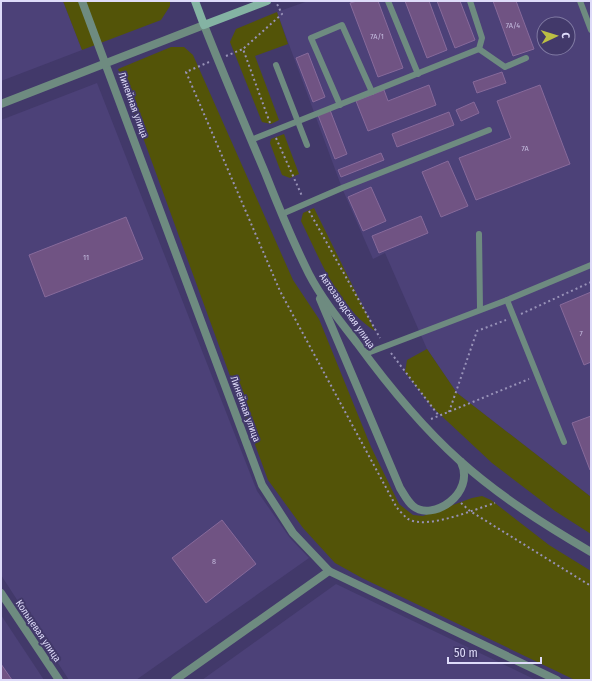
<svg xmlns="http://www.w3.org/2000/svg" width="592" height="681" font-family="'Fira Sans Condensed',sans-serif">
	<style>
		.built { fill: #4c4178; fill-rule: evenodd }
		.grass { fill: #535408 }
		.building { fill: #705383; stroke: #876a9b }
		.lines { fill: none; stroke-linecap: round; stroke-linejoin: round }
		.path { stroke: #9892b8; stroke-width: 2; stroke-dasharray: 2 3; stroke-linecap: butt }
		.service { stroke: #6e8b80; stroke-width: 6 }
		.minor { stroke: #6e8b80; stroke-width: 8 }
		.secondary { stroke: #84b3a3; stroke-width: 8 }
		.labels { text-anchor: middle; dominant-baseline: central; stroke-width: 4; stroke-linejoin: round; paint-order: stroke }
		.number-label { font-size: 8px; fill: #c2b9dc }
		.street-label { font-size: 10px; fill: #dedbf9; stroke: #42396a }
	</style>
	<rect width="100%" height="100%" fill="#42396a"/>
	<g class="built">
		<path d="M1 1H63L82 50 1 81Z"/>
		<path d="M308 1H591V497L457 393 427 349 385 253 373 259 342 188 277 12ZM544 24H568V48H544Z"/>
		<path d="M97 83 257 491 290 538 309 558 136 680H69L1 575V120Z"/>
		<path d="M336 584 536 680H202Z"/>
		<path d="M1 615 44 680H1Z"/>
	</g>
	<g class="grass">
		<path d="M63 1H170V6L161 20 82 50Z"/>
		<path d="M277 12 288 44 255 56 279 120 271 124 262 122 230 42 236 29Z"/>
		<path d="M171 47H184L193 55 293 280 319 319 371 447 399 504 413 515 423 516 472 498 482 496 491 500 549 545 591 571V680H575L362 578 335 563 303 528 268 480 118 69Z"/>
		<path d="M284 134 299 174 290 178 282 175 270 143 271 139Z"/>
		<path d="M314 208 375 331C337 306 320 259 301 221L303 213Z"/>
		<path d="M427 349 457 393 591 497V534L555 511 492 463 432 407 405 372 407 360Z"/>
	</g>
	<g class="building">
		<path d="M357 1H378L403 68 378 77 350 3Z"/>
		<path d="M405 1H429L447 50 427 58Z"/>
		<path d="M437 1H460L475 40 455 48Z"/>
		<path d="M493 1H516L534 49 513 56Z"/>
		<path d="M308 53 325 97 313 102 296 58Z"/>
		<path d="M502 72 506 83 477 93 473 82Z"/>
		<path d="M429 85 436 105 368 131 356 101 384 90 388 101Z"/>
		<path d="M540 85 570 164 476 200 459 158 511 138 497 101Z"/>
		<path d="M474 102 479 113 461 121 456 110Z"/>
		<path d="M330 110 347 154 335 159 318 115Z"/>
		<path d="M449 112 454 125 397 147 392 134Z"/>
		<path d="M381 153 384 160 341 177 338 170Z"/>
		<path d="M448 161 468 206 441 217 422 172Z"/>
		<path d="M371 187 386 221 363 231 348 197Z"/>
		<path d="M421 216 428 233 379 253 372 236Z"/>
		<path d="M126 217 143 259 45 297 29 255Z"/>
		<path d="M591 292V362L584 365 560 305Z"/>
		<path d="M591 416V469L590 470 572 423Z"/>
		<path d="M222 520 256 564 206 603 172 558Z"/>
		<path d="M1 664 12 680H1Z"/>
	</g>
	<g class="lines">
		<g class="path">
			<path d="M226 56 243 49"/>
			<path d="M209 62 186 72 280 291 397 508C400 511 404 516 408 519 428 530 475 509 495 503"/>
			<path d="M270 123 243 49 282 14 276 2"/>
			<path d="M276 138 302 196"/>
			<path d="M309 211 380 338"/>
			<path d="M521 314 591 282"/>
			<path d="M391 353 439 416"/>
			<path d="M449 412 477 331 506 320"/>
			<path d="M431 419 529 379"/>
			<path d="M461 503 470 511 591 586"/>
		</g>
		<g class="service">
			<path d="M388 1 418 74"/>
			<path d="M470 1 482 38 479 49"/>
			<path d="M580 1 591 30"/>
			<path d="M479 49 505 67 526 58"/>
			<path d="M276 65 307 145"/>
			<path d="M340 105 311 38 342 25 372 92"/>
			<path d="M251 140 479 49"/>
			<path d="M282 214 342 188 489 130"/>
			<path d="M479 234 480 309"/>
			<path d="M507 300 564 442"/>
			<path d="M365 354 507 300 591 265"/>
		</g>
		<g class="minor">
			<path d="M82 1 262 485 293 533 329 571 557 680"/>
			<path d="M1 104 204 25C224 76 245 125 266 175 279 208 293 242 309 274 322 299 340 321 357 343 387 384 420 425 459 460 499 496 545 525 591 552"/>
			<path d="M320 299 400 488C404 494 407 501 413 506 432 522 476 494 461 462"/>
			<path d="M1 593 59 680"/>
			<path d="M175 680 329 571"/>
		</g>
		<path class="secondary" d="M195 1 204 25 267 1"/>
	</g>
	<g class="labels">
		<g class="number-label">
			<text x="513" y="25">7А/4</text>
			<text x="377" y="36">7А/1</text>
			<text x="525" y="148">7А</text>
			<text x="86" y="257">11</text>
			<text x="581" y="333">7</text>
			<text x="214" y="561">8</text>
		</g>
		<g class="street-label">
			<text transform="translate(133 105) rotate(70)">Линейная улица</text>
			<text transform="translate(347 311) rotate(55)">Автозаводская улица</text>
			<text transform="translate(245 409) rotate(70)">Линейная улица</text>
			<text transform="translate(38 631) rotate(56)">Кольцевая улица</text>
		</g>
	</g>
	<rect width="592" height="681" fill="none" stroke="#dedbf9" stroke-width="4"/>
	<g transform="translate(556 36) rotate(86)"><circle r="19" fill="#42396a" stroke="#807aa3"/>
	<path d="M0-3L7 15L0 10L-7 15Z" fill="#bcbf44"/>
	<text y="-6" font-size="11" font-weight="bold" text-anchor="middle" fill="#dedbf9">С</text>
	</g>
	<path d="M448 657v6h93v-6" fill="none" stroke="#dedbf9" stroke-width="2"/>
	<text x="454" y="657" font-size="12" fill="#dedbf9" stroke="#42396a" stroke-width="3" paint-order="stroke">50 m</text>
</svg>
